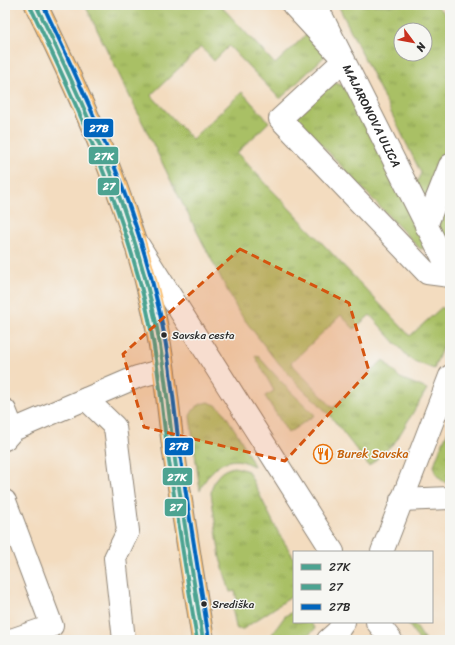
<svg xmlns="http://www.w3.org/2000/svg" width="455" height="645" font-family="Sriracha,sans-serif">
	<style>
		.grass { fill: url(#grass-tufts); stroke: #6a7648; fill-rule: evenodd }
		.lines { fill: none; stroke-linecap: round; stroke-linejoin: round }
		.minor-casing { stroke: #8f8475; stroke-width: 24 }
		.major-casing { stroke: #8f8475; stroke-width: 24 }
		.minor { stroke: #fff; stroke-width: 22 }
		.major { stroke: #fabe6e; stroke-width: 22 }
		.bus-1-casing { stroke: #f6f6f2; stroke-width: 7 }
		.bus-2-casing { stroke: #f6f6f2; stroke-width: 7 }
		.bus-3-casing { stroke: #f6f6f2; stroke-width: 7 }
		.bus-1 { stroke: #4ca391; stroke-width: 4 }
		.bus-2 { stroke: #4ca391; stroke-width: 4 }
		.bus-3 { stroke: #0065bd; stroke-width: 4 }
		.marked { fill: #d5540f; fill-opacity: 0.2; stroke: #d5540f; stroke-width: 3; stroke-dasharray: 8 5; stroke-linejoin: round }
		.bus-dot { fill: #2b2b2b; stroke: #f6f6f2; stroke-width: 1.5 }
		.labels { text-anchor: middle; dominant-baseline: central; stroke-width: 3; stroke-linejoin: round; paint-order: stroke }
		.bus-label { font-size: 11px; fill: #2b2b2b; stroke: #f6f6f2; text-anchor: start }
		.street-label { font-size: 12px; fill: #2b2b2b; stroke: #f6f6f2 }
		.food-label { font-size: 12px; fill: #c56008; stroke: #f6f6f2; text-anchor: start }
		.line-badge { stroke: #f6f6f2; stroke-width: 1.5 }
		.badge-label { font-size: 11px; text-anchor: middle; font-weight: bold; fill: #fff }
	</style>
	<defs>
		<pattern id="grass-tufts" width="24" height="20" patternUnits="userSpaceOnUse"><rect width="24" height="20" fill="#a9c065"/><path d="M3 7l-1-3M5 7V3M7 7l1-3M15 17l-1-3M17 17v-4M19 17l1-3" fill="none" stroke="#8a9c53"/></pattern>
	</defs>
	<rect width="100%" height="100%" fill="#f6f6f2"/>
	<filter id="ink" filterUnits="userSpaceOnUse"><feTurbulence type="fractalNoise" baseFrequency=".025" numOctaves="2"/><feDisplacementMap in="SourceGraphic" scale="8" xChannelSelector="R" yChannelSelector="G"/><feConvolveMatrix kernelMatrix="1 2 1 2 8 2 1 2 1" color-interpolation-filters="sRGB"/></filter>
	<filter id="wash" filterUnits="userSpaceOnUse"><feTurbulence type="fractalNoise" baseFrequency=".012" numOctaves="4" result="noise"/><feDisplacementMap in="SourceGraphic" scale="16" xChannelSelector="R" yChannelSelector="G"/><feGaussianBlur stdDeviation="0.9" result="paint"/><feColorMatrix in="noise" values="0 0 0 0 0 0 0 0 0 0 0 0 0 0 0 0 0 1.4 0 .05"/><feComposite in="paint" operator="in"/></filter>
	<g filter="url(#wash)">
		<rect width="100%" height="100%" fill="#f3dcbf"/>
		<g class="grass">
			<path d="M85 5H220L275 64 308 33 327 54 280 99 229 46 214 61 201 47 151 95 192 139 242 92 269 122 237 153 410 336 442 307 450 315V327L434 369 411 360 370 315 354 329 341 315 291 363 333 408 383 360 400 378 427 389 396 441 369 466 332 418 316 401 305 392 273 357 238 311 175 189Z"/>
			<path d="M338 5H436L450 19V136L428 192 424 197 415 186 421 173ZM401 30H425V54H401Z"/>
			<path d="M335 83 348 87 426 245 424 248 421 249 418 247 299 121 298 116 331 84Z"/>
			<path d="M443 214 450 217V249L438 225Z"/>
			<path d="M257 355 289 390 315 415 288 433 265 396 274 391 255 356Z"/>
			<path d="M208 402 216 405 223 411 240 438 254 466C250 465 246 462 242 461 222 456 206 475 200 491L190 416C194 407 199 404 208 402Z"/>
			<path d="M450 426V484C443 483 434 475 434 467 434 461 447 434 450 426Z"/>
			<path d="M235 467 248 471 278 532 294 558V595L243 629H237L236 627 232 606 238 605 235 591 230 592 220 558 211 493C213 479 220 469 235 467Z"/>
			<path d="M294 611V622H310L315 629 303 640H268L285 616Z"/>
			<path d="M407 622H413L425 640H419Z"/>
		</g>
	</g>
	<g filter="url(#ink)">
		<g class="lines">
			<g class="minor-casing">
				<g id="minor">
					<path d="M293 5 344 60 280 119 427 273 450 276"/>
					<path id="s1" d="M316 5 450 272"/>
					<path d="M426 226 450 165"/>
					<path d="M139 246 333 552"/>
					<path d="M86 399 115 427 128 531 115 558 124 640"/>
					<path d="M5 410 13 430"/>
					<path d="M5 439 13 430 137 377 163 370"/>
					<path d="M401 500 450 498"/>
					<path d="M5 501 52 626 11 640"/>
					<path d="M382 552 450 376"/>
					<path d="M377 622 391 640"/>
					<path d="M328 640 337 632 344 622"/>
				</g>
			</g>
			<g class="major-casing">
				<path id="major" d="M36 5C83 101 128 200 152 305 163 351 167 399 173 446 182 511 193 575 203 640"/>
			</g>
			<use href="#minor" class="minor"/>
			<use href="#major" class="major"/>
			<g class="bus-1-casing">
				<path id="bus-1" d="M36 5C83 102 127 200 152 305 163 351 167 399 173 446 182 511 193 575 203 640"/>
			</g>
			<g class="bus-2-casing">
				<path id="bus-2" d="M31 8C77 104 121 202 146 306 157 353 161 400 167 447 176 512 187 576 197 640"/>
			</g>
			<g class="bus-3-casing">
				<path id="bus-3" d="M43 5C89 102 134 200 158 305 169 351 173 398 179 446 188 510 199 575 209 639"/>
			</g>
			<use href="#bus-1" class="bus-1"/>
			<use href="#bus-2" class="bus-2"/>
			<use href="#bus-3" class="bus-3"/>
		</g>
	</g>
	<path class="marked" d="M240 249 349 303 369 371 285 461 144 427 123 354Z"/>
	<defs>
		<g id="restaurant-ring" transform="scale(1)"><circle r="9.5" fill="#f6f6f2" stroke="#e8710a" stroke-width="1.5"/><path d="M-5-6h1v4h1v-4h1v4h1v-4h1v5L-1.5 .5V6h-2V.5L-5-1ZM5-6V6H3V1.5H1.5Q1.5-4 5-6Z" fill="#e8710a"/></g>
	</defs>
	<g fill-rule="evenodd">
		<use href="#restaurant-ring" x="323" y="454"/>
	</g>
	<g class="bus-dot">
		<circle cx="164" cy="335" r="3.5"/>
		<circle cx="204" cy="604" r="3.5"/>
	</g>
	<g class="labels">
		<g class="bus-label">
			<text x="172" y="335">Savska cesta</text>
			<text x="212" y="604">Središka</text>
		</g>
		<g class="street-label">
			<text stroke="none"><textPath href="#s1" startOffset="124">MAJARONOVA ULICA</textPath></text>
		</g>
		<g class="food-label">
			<text x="337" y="454">Burek Savska</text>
		</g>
	</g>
	<g class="line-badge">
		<rect x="83" y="118" width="31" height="20" rx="4" fill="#0065bd"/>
		<rect x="88" y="146" width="31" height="19" rx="4" fill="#4ca391"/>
		<rect x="97" y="177" width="23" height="19" rx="4" fill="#4ca391"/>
		<rect x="164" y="437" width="30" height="19" rx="4" fill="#0065bd"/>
		<rect x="162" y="467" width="31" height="19" rx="4" fill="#4ca391"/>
		<rect x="164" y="498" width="23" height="19" rx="4" fill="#4ca391"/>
	</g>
	<g class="badge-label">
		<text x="99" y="132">27B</text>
		<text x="104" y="160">27K</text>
		<text x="109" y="190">27</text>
		<text x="179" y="450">27B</text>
		<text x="177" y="481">27K</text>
		<text x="176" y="511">27</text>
	</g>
	<rect width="455" height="645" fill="none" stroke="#f6f6f2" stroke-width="20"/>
	<rect x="293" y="551" width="140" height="72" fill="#f6f6f2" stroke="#a5a5a2"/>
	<rect x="301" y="564" width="20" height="6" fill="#4ca391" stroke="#a5a5a2"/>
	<text x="329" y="571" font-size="12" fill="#2b2b2b">27K</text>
	<rect x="301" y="584" width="20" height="6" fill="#4ca391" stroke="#a5a5a2"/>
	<text x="329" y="591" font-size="12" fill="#2b2b2b">27</text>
	<rect x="301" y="604" width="20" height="6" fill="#0065bd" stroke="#a5a5a2"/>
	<text x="329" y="611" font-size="12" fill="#2b2b2b">27B</text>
	<g transform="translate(413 42) rotate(122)"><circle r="19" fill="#f6f6f2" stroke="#a5a5a2"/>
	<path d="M0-3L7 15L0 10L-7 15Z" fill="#c8321e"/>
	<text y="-6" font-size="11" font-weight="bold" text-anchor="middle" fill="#2b2b2b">N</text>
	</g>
</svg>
